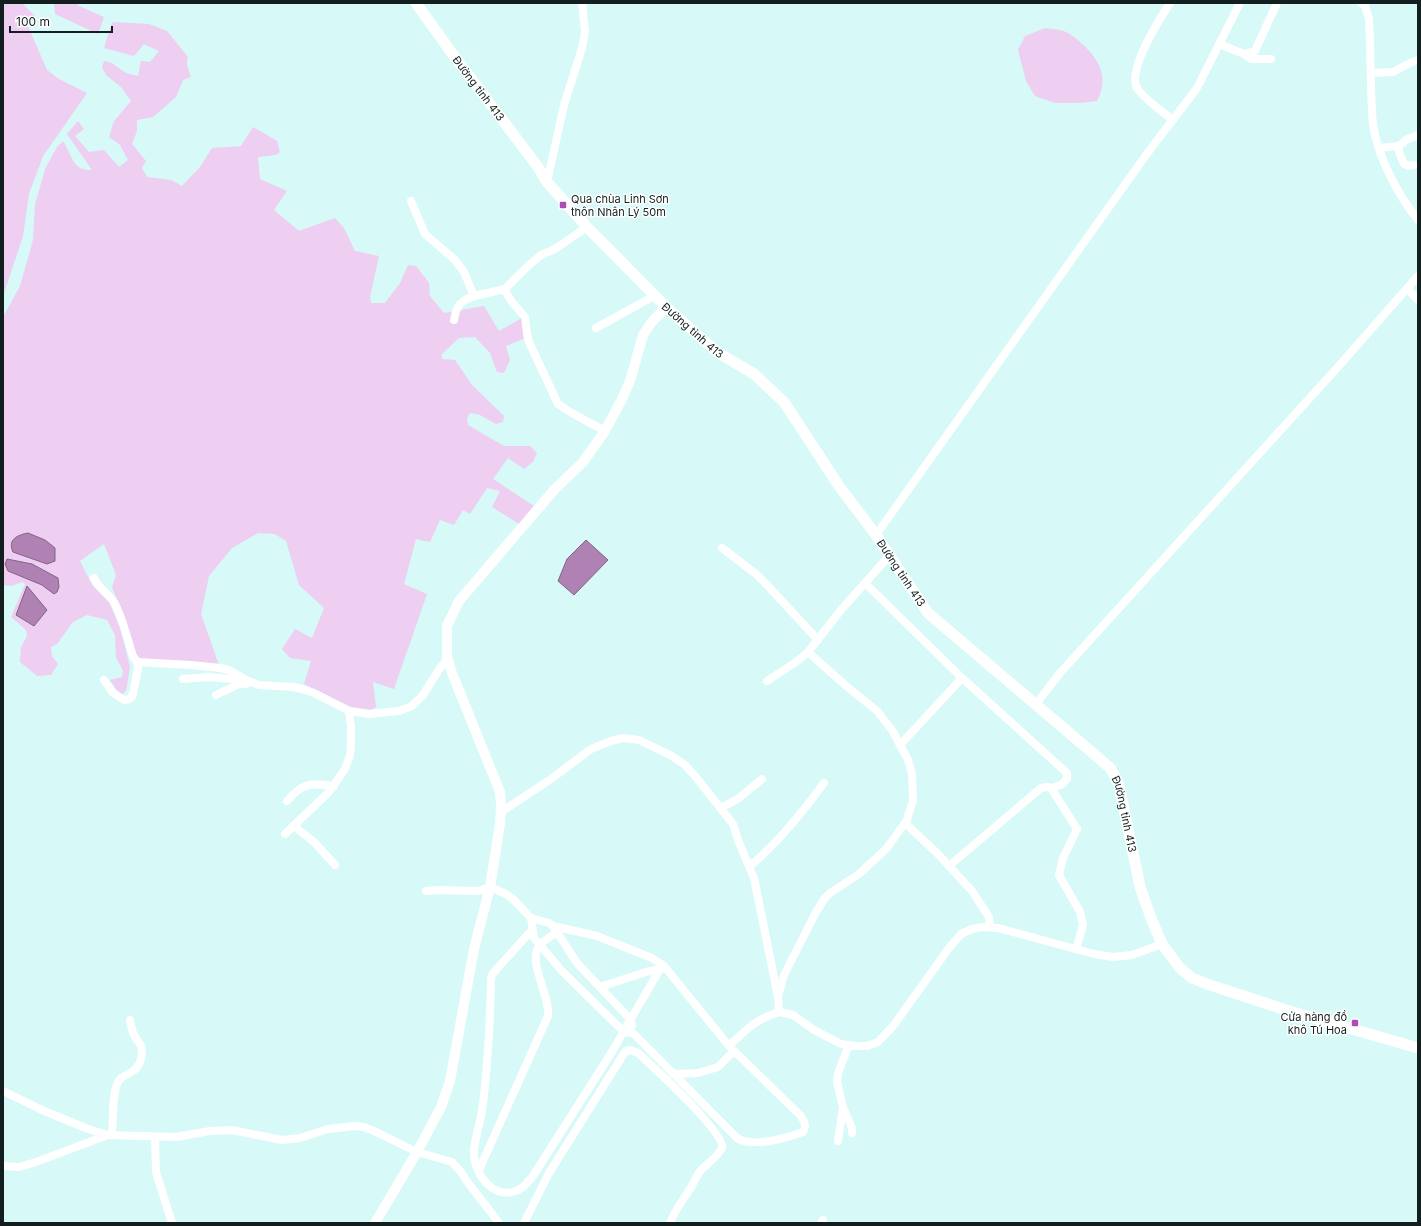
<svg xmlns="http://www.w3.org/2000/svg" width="1421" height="1226" font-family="Inter,sans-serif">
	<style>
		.green { fill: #eecef1; fill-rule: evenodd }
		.water { fill: #b082b4; stroke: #816487 }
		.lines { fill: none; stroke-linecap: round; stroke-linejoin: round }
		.minor { stroke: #fff; stroke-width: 8 }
		.tertiary { stroke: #fff; stroke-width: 10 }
		.secondary { stroke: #fff; stroke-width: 11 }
		.poi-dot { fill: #ad4eb6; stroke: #fff; stroke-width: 1.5 }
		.labels { text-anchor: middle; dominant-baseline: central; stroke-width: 3; stroke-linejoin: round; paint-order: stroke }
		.street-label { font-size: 11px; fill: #131f1e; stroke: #fff }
		.poi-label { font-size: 11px; fill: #131f1e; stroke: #fff; text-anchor: start }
	</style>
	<rect width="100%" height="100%" fill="#d7f9f7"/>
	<g class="green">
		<path d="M3 3H22L36 17 27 24 47 70 59 79 87 93 43 156 29 194 23 236 3 296Z"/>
		<path d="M54 3H76L79 6 104 17 98 34 55 14Z"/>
		<path d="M112 22 149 24 167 31 188 57C185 63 189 71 191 77L183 80 176 97 153 117 137 120V131L132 144 146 161 142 168 147 177 171 180 182 186 200 167 212 148 241 146 253 127 277 141 280 152 276 155 258 157 260 179 287 191 274 210 299 231 335 218 344 228 355 251 379 256 370 297 371 303H385L400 283 408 265 416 266 429 283 430 296 444 313 484 306 499 331 522 318 525 338 506 346 510 360 504 373 497 372 490 353 475 337 459 338 442 354V359L455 360 472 385 504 416 503 422 496 424 480 415 470 413 467 418 468 425 504 446H530L537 453 533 462 524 469 508 458 493 479 534 506 519 524 492 507 500 491 487 488 470 514 463 510 454 525 440 520 430 542 416 539 404 584 427 594 394 689 373 682 376 707 371 710 351 707 304 684 311 661 290 658 282 649 295 629 312 638 324 608 299 585 286 541 275 534 258 533 232 548 209 576 201 614 219 665 141 659 136 656 121 610 112 587 116 575 104 544 80 561 92 585 109 602 120 628 130 667 126 691 122 694 116 689 110 680 122 677 123 671 116 657 115 635 107 620 87 615 73 622 57 644 51 647 52 656 58 664 51 675 37 676 20 662 21 647 27 636 26 630 11 617 25 584 23 582 11 586 3 585V317L20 286 33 240 35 205 45 169 57 147 63 141C73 156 72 171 92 170L67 134 78 121 84 129 75 136 89 152 104 150 119 167 128 160 120 145 109 137 114 121 131 101 121 87 106 75 102 67 104 61 112 63 126 73 138 76 141 61 150 62 159 51 144 44 134 56 104 48ZM32 564 58 578 59 587 54 594 42 585 25 578Z"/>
		<path d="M1045 28C1051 29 1060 29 1066 32 1078 38 1098 57 1101 71 1104 81 1102 92 1097 101L1080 103H1055L1035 96 1026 81 1018 50 1025 36Z"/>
	</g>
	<g class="water">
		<path d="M28 533 45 540 55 548V561L47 564 13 552C7 539 18 535 28 533Z"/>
		<path d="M586 540 608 560 574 595 558 581 567 559Z"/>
		<path d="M7 559 32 564 58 578 59 587 57 592 54 594 42 585 8 571 5 564Z"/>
		<path d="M27 586 47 610 34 626 16 615Z"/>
	</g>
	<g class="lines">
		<g class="minor">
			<path d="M1170 3C1159 20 1130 65 1136 86 1140 96 1164 113 1173 120"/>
			<path d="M1361 3 1365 6 1369 19C1371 53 1370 90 1373 124 1377 156 1398 195 1418 220"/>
			<path d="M1219 44 1244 54 1255 51 1277 3"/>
			<path d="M1244 54 1251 59H1271"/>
			<path d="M1371 73 1393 72 1412 62 1418 60"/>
			<path d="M1399 146V152L1404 164 1409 166 1414 165"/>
			<path d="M1379 148 1399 146 1406 140 1418 135"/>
			<path d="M547 182 564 105 582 48 585 32 582 3"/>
			<path d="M411 201 425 234 455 260 464 272 474 296"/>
			<path d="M1407 288 1418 300"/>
			<path d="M505 289 507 294 512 302 525 317 527 334 529 342 558 404 570 412 605 431"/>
			<path d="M454 320 456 311 459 305 465 300 474 296 505 289 529 265 541 255 555 249 587 227"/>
			<path d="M596 328 654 296"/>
			<path d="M876 535 1146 155 1197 88 1240 3"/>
			<path d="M722 548 756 574 768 586 818 640"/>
			<path d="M94 578C98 588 108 593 114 602 123 618 127 639 133 656L137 662 191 665 221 668 229 670 246 680 259 685 294 687 302 689 314 693 349 711 369 714 399 711 412 706 423 695 440 668 447 660"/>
			<path d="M865 583 962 678 1067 773V779L1061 785 1051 788 1077 829 1063 858 1059 875 1080 912 1083 925 1076 949"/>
			<path d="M183 679 208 677 244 680"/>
			<path d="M104 680 113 693 124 700C129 700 132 698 133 694L139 663"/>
			<path d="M767 681 796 662 808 652 841 610 889 556"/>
			<path d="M216 695 239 684H246"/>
			<path d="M1036 704 1060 673 1337 368 1418 276"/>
			<path d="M900 745 962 678"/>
			<path d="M287 801C303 782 310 783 334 786"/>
			<path d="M721 808 739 798 762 779"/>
			<path d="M501 812 551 779 591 749 611 741 623 738 639 740 672 756 685 765 695 776 733 824 738 840 754 878 778 997 779 1012C756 1019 746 1030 729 1046"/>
			<path d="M905 823 937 853 972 891 989 917 990 926"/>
			<path d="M294 826 314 842 335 865"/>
			<path d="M285 834 329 792 345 769 350 755 351 743V728L349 711"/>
			<path d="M750 866C778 843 802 813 824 783"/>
			<path d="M949 866 1041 788 1047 787 1051 788"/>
			<path d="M426 891 438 890 478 891 490 887 506 894 514 900 531 918 549 923 553 926 577 963 631 1020 632 1025"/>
			<path d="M531 918 534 938 562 971 624 1032 633 1033 737 1138C753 1148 786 1138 803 1132 807 1126 804 1121 801 1116L729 1046 664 966 652 958 597 936 553 926"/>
			<path d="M532 930 495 971 492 975 491 979C490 1023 488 1067 482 1111 480 1125 473 1143 474 1156 477 1180 499 1204 523 1187 527 1184 530 1179 533 1176L610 1055 660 969 664 966"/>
			<path d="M600 987 646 972 660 969"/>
			<path d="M778 996 784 975 816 912 825 898 830 893 859 874 887 848 907 820 913 800 912 774 908 760 892 730 877 711 845 685 808 652"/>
			<path d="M779 1012 793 1015 814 1030 841 1044 855 1046H867L878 1042 894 1025 949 948 961 934 972 929 983 927 998 928 1094 954 1113 957 1132 955 1162 944"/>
			<path d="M849 1045 838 1073 837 1082 843 1107 852 1128V1133"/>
			<path d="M673 1074 698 1073 718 1067 734 1051"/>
			<path d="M3 1091 42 1110 88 1129 108 1135 176 1137 210 1131 232 1130 282 1140 300 1138 328 1129 355 1126 363 1127 372 1130 417 1152 452 1162 461 1172 466 1180 499 1223"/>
			<path d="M112 1135C113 1121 112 1094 118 1082 121 1076 128 1075 133 1071 140 1066 144 1055 141 1046 139 1042 136 1039 134 1035 132 1031 131 1025 130 1020"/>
			<path d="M155 1137 156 1172 172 1223"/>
			<path d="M838 1141 843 1107"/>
			<path d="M3 1166 19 1167 36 1162 108 1135"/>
			<path d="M479 1170 548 1016C551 998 526 959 540 945 544 940 552 936 557 932"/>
			<path d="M524 1223 549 1173 623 1055 626 1051 630 1050 638 1053C651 1065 727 1134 722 1148 720 1154 706 1165 701 1170 696 1176 694 1183 690 1189 683 1200 675 1210 670 1223"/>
			<path d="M821 1223 823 1220"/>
		</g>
		<path class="tertiary" d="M375 1223 417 1152 441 1107 450 1081 474 949 490 887 500 824 501 805 500 792 452 673 447 657V626L459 601 555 489 583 462 605 431 622 399 630 381 643 335 651 323 666 307"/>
		<path class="secondary" id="s1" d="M416 3 454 56 538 167 547 182 587 227 666 307 717 352 754 374 784 402 839 486 876 535 928 613 1101 760 1111 769 1119 785 1140 887 1151 918 1162 944 1180 968 1192 978 1207 984 1286 1010 1418 1048"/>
	</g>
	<g class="poi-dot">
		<rect x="559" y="201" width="8" height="8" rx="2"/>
		<rect x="1351" y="1019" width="8" height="8" rx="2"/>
	</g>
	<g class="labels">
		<g class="street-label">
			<text stroke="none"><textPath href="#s1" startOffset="106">Đường tỉnh 413</textPath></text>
			<text stroke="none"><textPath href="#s1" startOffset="430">Đường tỉnh 413</textPath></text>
			<text stroke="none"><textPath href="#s1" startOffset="754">Đường tỉnh 413</textPath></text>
			<text stroke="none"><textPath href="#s1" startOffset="1090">Đường tỉnh 413</textPath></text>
		</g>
		<g class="poi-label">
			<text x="571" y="199">Qua chùa Linh Sơn<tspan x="571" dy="13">thôn Nhân Lý 50m</tspan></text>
			<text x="1347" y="1017" text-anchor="end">Cửa hàng đồ<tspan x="1347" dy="13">khô Tú Hoa</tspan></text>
		</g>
	</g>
	<rect width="1421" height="1226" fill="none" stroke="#131f1e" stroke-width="8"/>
	<path d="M10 26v6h102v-6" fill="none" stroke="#131f1e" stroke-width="2"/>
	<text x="16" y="26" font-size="12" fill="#131f1e" stroke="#ffffff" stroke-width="3" paint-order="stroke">100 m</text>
</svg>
